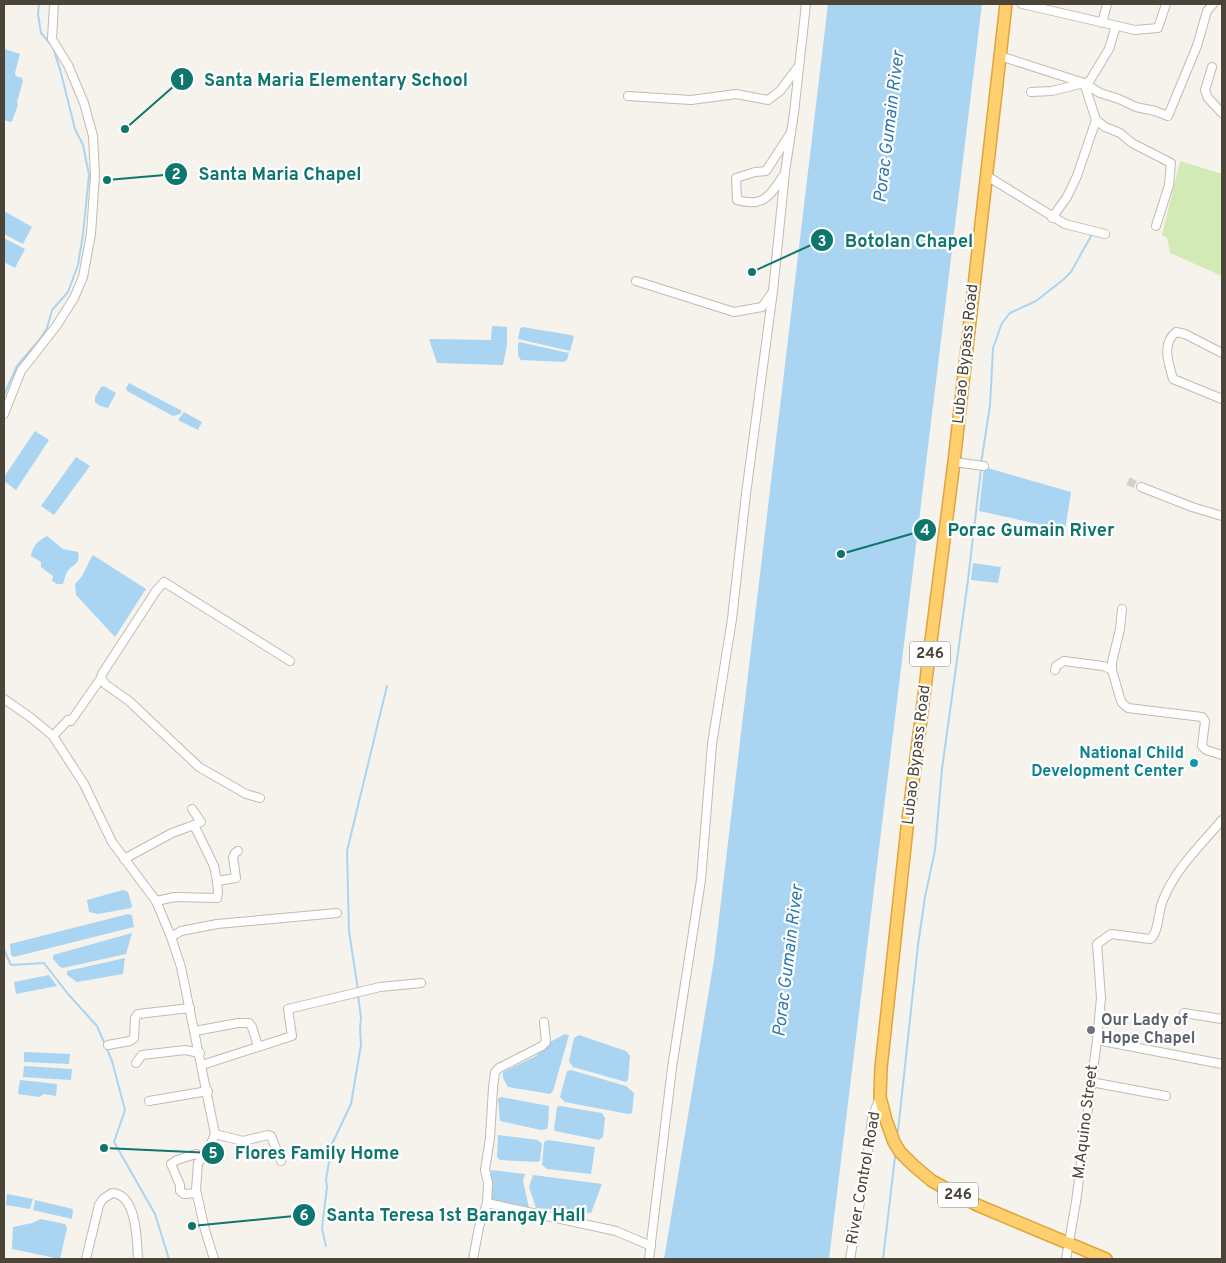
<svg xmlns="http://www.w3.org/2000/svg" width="1226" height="1263" font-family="Overpass,sans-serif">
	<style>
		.green { fill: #d2eab5 }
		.water { fill: #a9d4f2 }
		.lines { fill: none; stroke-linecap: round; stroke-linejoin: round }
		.stream { stroke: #a9d4f2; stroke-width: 2 }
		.minor-tunnel { stroke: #d4d0c8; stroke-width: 8; stroke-dasharray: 8 4; stroke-linecap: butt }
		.minor-casing { stroke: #c2bbae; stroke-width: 10 }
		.highway-casing { stroke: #e0a43c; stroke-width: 14 }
		.minor { stroke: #fff; stroke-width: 8 }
		.highway { stroke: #ffcf6e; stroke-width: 11 }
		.culture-dot { fill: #0f9aa8; stroke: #fff; stroke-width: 2 }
		.worship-dot { fill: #6b7280; stroke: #fff; stroke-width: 2 }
		.labels { text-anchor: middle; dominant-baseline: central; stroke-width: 4.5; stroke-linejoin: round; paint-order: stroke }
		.shield { fill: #fff; stroke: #817c74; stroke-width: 1 }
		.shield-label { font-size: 15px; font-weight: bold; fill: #4b4439 }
		.street-label { font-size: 16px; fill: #4b4439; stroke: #fff }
		.culture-label { font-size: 16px; font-weight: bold; fill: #0d838f; stroke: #fff; text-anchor: end }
		.worship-label { font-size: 16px; font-weight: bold; fill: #5b616d; stroke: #fff; text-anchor: start }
		.water-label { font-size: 18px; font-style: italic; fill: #2e7ab2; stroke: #fff }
		.leader { fill: none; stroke: #0f766e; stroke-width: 2 }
		.callout-dot { fill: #0f766e; stroke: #fff; stroke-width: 2 }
		.mark-label { font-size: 15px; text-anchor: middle; font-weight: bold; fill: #fff }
		.callout-label { font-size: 18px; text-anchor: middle; font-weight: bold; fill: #0f766e; stroke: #fff; stroke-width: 4.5; stroke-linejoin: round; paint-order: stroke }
	</style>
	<rect width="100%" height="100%" fill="#f6f3ec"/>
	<path class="green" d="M1180 161 1222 174V276L1170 253 1167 238 1162 235Z"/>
	<g class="water">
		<path d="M828 4H982L829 1259H664L714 960Z"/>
		<path d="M5 49 20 54 15 73 16 76 22 78 23 81 17 102 18 105 12 121 10 122 4 120V50Z"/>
		<path d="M4 211 32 227 23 244 4 234Z"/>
		<path d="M4 238 25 249 15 268 4 262Z"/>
		<path d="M492 326 507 327V345L503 365 437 363 429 339 491 340Z"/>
		<path d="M522 327 571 335 574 337 570 351 518 339 520 329Z"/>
		<path d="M519 342 569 353 567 360 564 362 521 360 518 356V344Z"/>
		<path d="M129 383 182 411 180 414 173 416 127 391 126 388Z"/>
		<path d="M104 386 116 393 108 408 100 406 95 402V397L101 387Z"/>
		<path d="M184 412 202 422 198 430 178 420Z"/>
		<path d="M35 431 49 440 16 490 4 481V477Z"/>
		<path d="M76 457 90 466 54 515 41 506Z"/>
		<path d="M984 467 1071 492 1065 530 979 511Z"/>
		<path d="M47 536 63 549 78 552C81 565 72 564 67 572 65 575 64 581 63 584H57L52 581 53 576 41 567V562L31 556C33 545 38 541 47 536Z"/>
		<path d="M93 555 146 589 115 637 76 595 75 584C86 574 85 567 93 555Z"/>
		<path d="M973 563 1001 567 998 583 971 580Z"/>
		<path d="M123 890 128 892 132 906 131 908 98 914 89 912 87 900Z"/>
		<path d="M128 914 132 915 134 927 14 957 11 955 10 944Z"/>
		<path d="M132 933 126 954 63 968 60 967 53 959V955Z"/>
		<path d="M125 958 123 974 77 982 67 975V971Z"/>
		<path d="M49 975 57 986 16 994 14 982Z"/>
		<path d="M565 1034 569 1035 553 1091 550 1094 508 1087 503 1078V1072L536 1056 550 1042Z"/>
		<path d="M579 1035 626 1051 630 1056 628 1080 626 1082 573 1067 569 1061 574 1038Z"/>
		<path d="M24 1052 70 1054 69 1064 24 1062Z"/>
		<path d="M24 1066 72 1069 71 1080 23 1077Z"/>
		<path d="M571 1070 626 1086 634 1093 632 1113 628 1114 565 1102 560 1097 567 1071Z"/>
		<path d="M20 1080 57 1084 56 1096 44 1094 39 1097 18 1094Z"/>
		<path d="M501 1097 549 1106 548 1125 547 1129 541 1130 500 1121 498 1099Z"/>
		<path d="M560 1106 602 1113 605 1118 603 1137 599 1140 555 1131 554 1129 557 1107Z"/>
		<path d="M498 1135 538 1140 542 1144 540 1161 537 1162 500 1160 497 1157Z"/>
		<path d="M548 1140 595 1147 591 1174 547 1169 542 1165 544 1142Z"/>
		<path d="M491 1170 525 1174 523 1181 529 1208 492 1201Z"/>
		<path d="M533 1175 602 1184 591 1213 536 1208 529 1187Z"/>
		<path d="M7 1194 33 1199 30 1209 6 1205Z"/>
		<path d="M35 1200 73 1209 72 1219 33 1210Z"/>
		<path d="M41 1219 65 1224 67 1228 60 1259 12 1249 13 1227 32 1223Z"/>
	</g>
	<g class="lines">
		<g class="stream">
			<path d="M4 395 17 366 40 339 47 328 52 310 68 292 78 265 83 234 89 175 83 145 75 129 61 73 53 47 41 33 38 14 39 4"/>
			<path d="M981 464 990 405 993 348 1002 323 1010 313 1036 301 1064 279 1071 272 1091 236"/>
			<path d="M4 950 11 965 44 963 68 994 97 1026 112 1061 125 1110 114 1142 155 1214 169 1259"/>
			<path d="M358 990 349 931 347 851 387 686"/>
			<path d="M898 1131 918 945 925 897 935 850 942 769 968 580 981 469"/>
			<path d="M326 1246 322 1229 323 1219 327 1187 326 1180 332 1144 351 1104 361 1045 360 1028 361 1018 358 995"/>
			<path d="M883 1259 895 1157"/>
		</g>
		<path class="minor-tunnel" d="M1128 481 1141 487"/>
		<g class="minor-casing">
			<g id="minor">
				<path d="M1022 4 1135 30 1158 28 1166 4"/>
				<path d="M1102 23 1107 4"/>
				<path d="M1000 56 1084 83 1089 82 1109 49 1116 26"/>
				<path d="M1212 67 1205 90 1208 98 1222 113"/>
				<path d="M1031 92 1052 91 1084 83 1100 93 1119 99 1136 107 1155 111 1168 116 1197 46 1207 11 1213 4"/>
				<path d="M628 96 691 100 736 94 768 100 780 91 798 67"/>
				<path d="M1096 120 1105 127 1120 133 1132 143 1171 163 1169 185 1156 226"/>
				<path d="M783 176C771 195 763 208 737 200L736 178 755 172 766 171 790 134"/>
				<path d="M987 176 1065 224 1105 234"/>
				<path d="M1052 218 1067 197 1077 176 1096 120 1084 83"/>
				<path d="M636 281 734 312 762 307 772 293"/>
				<path d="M1222 353 1185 334 1176 332C1161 344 1169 364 1173 379L1222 399"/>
				<path d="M4 414 21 371 57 325 74 298 83 277 91 234 95 175 93 136 84 103 68 65 52 39 54 4"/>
				<path d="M954 462 984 466"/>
				<path d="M1141 487 1192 507 1222 516"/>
				<path d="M1122 609 1120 629 1112 662V670L1120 698 1122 703 1128 708 1202 717 1205 721 1202 746 1206 750 1222 755"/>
				<path d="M1055 670 1056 666 1064 661 1103 666 1112 670"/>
				<path d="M101 678 102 674 156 591 164 582 290 661"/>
				<path d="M4 699 30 717 53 736 84 784 112 842 156 901 171 937 181 967 215 1134 208 1151 198 1163 196 1190 205 1230 214 1259"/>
				<path d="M53 736 68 720 71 721 101 678 105 684 129 701 199 767 246 794 260 798"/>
				<path d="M192 809 201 822 194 825"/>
				<path d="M124 859 172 833 194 825 214 866 217 881"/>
				<path d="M156 901 175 897 217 898 218 892 217 881 236 878 233 857 235 853 238 851"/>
				<path d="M171 937 181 931 217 924 337 913"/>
				<path d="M1184 1013 1222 1019"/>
				<path d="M195 1031 238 1023H249L252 1027 258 1046"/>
				<path d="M1097 1040 1222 1064"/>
				<path d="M108 1045 130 1041 134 1038 135 1018 138 1014 190 1008"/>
				<path d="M136 1063 142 1055 185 1050 200 1053"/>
				<path d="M202 1065 292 1036 288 1009 380 987 421 983"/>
				<path d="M1091 1082 1166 1096"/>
				<path d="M149 1101 208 1091"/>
				<path d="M215 1134 243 1141 268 1135 271 1136 281 1161"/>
				<path d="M196 1193 184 1194 180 1191V1185L171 1164 177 1160 196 1154 203 1157"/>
				<path d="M487 1203 616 1231 651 1246"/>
				<path d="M86 1259 99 1205 103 1199 112 1193C137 1194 137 1241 138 1259"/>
				<path d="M473 1259 479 1227 487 1203 488 1183 485 1170 490 1138 493 1088 495 1072 499 1068 542 1046 546 1042 544 1022"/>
				<path d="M649 1259 672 1068 701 880 712 744 732 619 746 494 773 291 785 172 794 113 806 4"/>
				<path d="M850 1259 866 1168 872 1118 880 1097"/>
				<path d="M1066 1259 1076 1202 1097 1040 1101 998 1097 944 1111 934 1150 939C1159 934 1158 910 1163 900 1176 868 1200 846 1222 820"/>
			</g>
		</g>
		<g class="highway-casing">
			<path id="highway" d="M1006 4 954 462 907 828 881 1068 880 1097 886 1120 894 1142 900 1152 913 1165 932 1181 977 1205 1106 1259"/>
		</g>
		<use href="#minor" class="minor"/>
		<use href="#highway" class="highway"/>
	</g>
	<circle class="culture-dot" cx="1194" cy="763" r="5"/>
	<circle class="worship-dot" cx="1091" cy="1030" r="5"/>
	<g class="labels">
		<g class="shield">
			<rect x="910" y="641.5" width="40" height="25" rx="4"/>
			<rect x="938" y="1182.5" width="40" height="25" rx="4"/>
		</g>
		<g class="shield-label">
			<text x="930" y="654">246</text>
			<text x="958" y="1195">246</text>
		</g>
		<g class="street-label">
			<text transform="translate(966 354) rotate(-84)">Lubao Bypass Road</text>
			<text transform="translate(917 755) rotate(-83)">Lubao Bypass Road</text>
			<text transform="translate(1086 1122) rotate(-83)">M.Aquino Street</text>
			<text transform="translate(864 1178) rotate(-80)">River Control Road</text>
		</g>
		<g class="culture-label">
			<text x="1184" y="754">National Child<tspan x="1184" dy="18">Development Center</tspan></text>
		</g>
		<g class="worship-label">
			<text x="1101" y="1021">Our Lady of<tspan x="1101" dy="18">Hope Chapel</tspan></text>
		</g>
		<g class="water-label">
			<text transform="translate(890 127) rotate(-83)">Porac Gumain River</text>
			<text transform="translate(789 961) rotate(-83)">Porac Gumain River</text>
		</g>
	</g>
	<path class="leader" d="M125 129L182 79M107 180L176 174M752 272L822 240M841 554L925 530M104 1148L213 1153M192 1226L304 1215"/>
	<g class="callout-dot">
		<circle cx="125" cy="129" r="5"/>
		<circle cx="107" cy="180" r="5"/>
		<circle cx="752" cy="272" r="5"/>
		<circle cx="841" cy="554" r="5"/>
		<circle cx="104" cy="1148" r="5"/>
		<circle cx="192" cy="1226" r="5"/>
		<circle cx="182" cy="79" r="12"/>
		<circle cx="176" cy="174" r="12"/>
		<circle cx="822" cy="240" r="12"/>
		<circle cx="925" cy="530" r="12"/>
		<circle cx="213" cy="1153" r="12"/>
		<circle cx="304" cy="1215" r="12"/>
	</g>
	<g class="mark-label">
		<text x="182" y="85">1</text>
		<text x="176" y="179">2</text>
		<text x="822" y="246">3</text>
		<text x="925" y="535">4</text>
		<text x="213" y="1158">5</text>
		<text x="304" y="1220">6</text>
	</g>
	<g class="callout-label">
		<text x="336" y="86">Santa Maria Elementary School</text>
		<text x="280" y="180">Santa Maria Chapel</text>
		<text x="909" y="247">Botolan Chapel</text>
		<text x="1031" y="536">Porac Gumain River</text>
		<text x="317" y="1159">Flores Family Home</text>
		<text x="456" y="1221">Santa Teresa 1st Barangay Hall</text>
	</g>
	<rect width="1226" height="1263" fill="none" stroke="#4b4439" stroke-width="10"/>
</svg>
